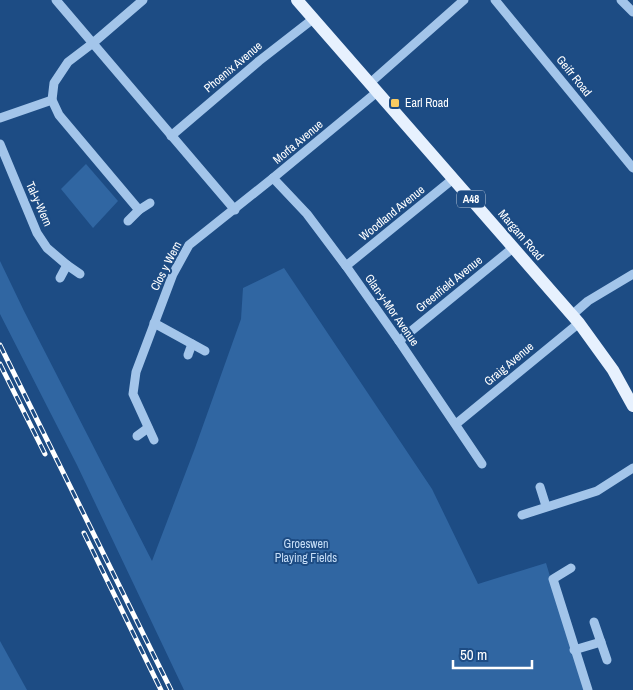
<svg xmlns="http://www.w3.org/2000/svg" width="633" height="690" font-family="'Archivo Narrow',sans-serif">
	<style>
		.green { fill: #3066a2 }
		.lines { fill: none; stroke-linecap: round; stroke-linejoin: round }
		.minor { stroke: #a3c5ea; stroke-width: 9 }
		.major { stroke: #e7f1fe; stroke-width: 12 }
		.rail-casing { stroke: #fff; stroke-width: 5 }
		.rail { stroke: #1d4c84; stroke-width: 3; stroke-dasharray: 9; stroke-linecap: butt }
		.poi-dot { fill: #facb61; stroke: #1d4c84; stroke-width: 2 }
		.labels { text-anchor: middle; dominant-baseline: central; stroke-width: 4; stroke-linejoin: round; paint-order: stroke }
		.shield { fill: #1d4c84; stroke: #bbc9da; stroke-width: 1 }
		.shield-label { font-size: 11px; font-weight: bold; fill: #fff }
		.street-label { font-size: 12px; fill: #fff; stroke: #1d4c84 }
		.poi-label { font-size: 12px; fill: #fff; stroke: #1d4c84; text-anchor: start }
		.park-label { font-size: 12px; fill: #c8dff8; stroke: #1d4c84 }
	</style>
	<rect width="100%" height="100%" fill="#1d4c84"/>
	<g class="green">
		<path d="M86 164 118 201 93 228 61 189Z"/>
		<path d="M0 261 24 311 152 561 195 448 241 319 243 288 284 268 432 489 478 584 546 563 584 690H184L77 465 0 314Z"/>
		<path d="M0 641 27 690H0Z"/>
	</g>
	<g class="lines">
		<g class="minor">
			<path d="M56 0 235 210"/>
			<path d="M495 0 633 168"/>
			<path d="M621 0 633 12"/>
			<path d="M370 83 464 0"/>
			<path d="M0 118 52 100"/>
			<path d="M171 136 259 61 313 19"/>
			<path d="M0 144 37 233 47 248 67 265 80 274"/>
			<path d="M273 178 307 214 346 266 399 341 482 464"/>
			<path d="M139 210 59 115 52 100 54 83 68 62 93 43 143 0"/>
			<path d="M128 221 139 210 150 203"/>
			<path d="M346 266 453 179"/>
			<path d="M60 278 67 265"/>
			<path d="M572 315 588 301 633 274"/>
			<path d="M154 323 205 351"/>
			<path d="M399 341 514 247"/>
			<path d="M188 355 192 344"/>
			<path d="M456 424 579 323"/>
			<path d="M137 436 148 428"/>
			<path d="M154 440 133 394 136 372 173 274 189 245 273 178 377 92"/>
			<path d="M540 487 546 506"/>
			<path d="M522 515 597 491 633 468"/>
			<path d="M571 568 553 579 588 690"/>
			<path d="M594 622 607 660"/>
			<path d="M574 650 601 642"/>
		</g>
		<path class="major" d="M297 0 579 323 613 370 633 406"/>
		<g class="rail-casing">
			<g id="rail">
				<path d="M0 345 171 690"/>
				<path d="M0 364 45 454"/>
				<path d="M84 533 161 690"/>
			</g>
		</g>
		<use href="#rail" class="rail"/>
	</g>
	<rect class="poi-dot" x="390" y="98" width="10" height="10" rx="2.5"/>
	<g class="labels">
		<rect class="shield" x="457" y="190.5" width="28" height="17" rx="4"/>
		<g class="shield-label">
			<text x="471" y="199">A48</text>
		</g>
		<g class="street-label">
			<text transform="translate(233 67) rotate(-40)">Phoenix Avenue</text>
			<text transform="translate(574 76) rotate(51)">Geifr Road</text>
			<text transform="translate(298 142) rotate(-40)">Morfa Avenue</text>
			<text transform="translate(39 204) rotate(66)">Tal-y-Wern</text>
			<text transform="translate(392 213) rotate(-39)">Woodland Avenue</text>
			<text transform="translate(521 235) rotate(49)">Margam Road</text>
			<text transform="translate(166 266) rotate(-63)">Clos y Wern</text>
			<text transform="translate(449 284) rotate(-39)">Greenfield Avenue</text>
			<text transform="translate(392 310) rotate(55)">Glan-y-Mor Avenue</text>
			<text transform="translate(509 364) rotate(-40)">Graig Avenue</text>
		</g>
		<g class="poi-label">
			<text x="405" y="103">Earl Road</text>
		</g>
		<g class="park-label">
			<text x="306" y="544">Groeswen<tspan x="306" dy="14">Playing Fields</tspan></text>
		</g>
	</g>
	<path d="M453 660v8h79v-8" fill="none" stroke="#ffffff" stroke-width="2.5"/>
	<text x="460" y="660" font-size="15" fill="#ffffff" stroke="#1d4c84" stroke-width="4" paint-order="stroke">50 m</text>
</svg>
